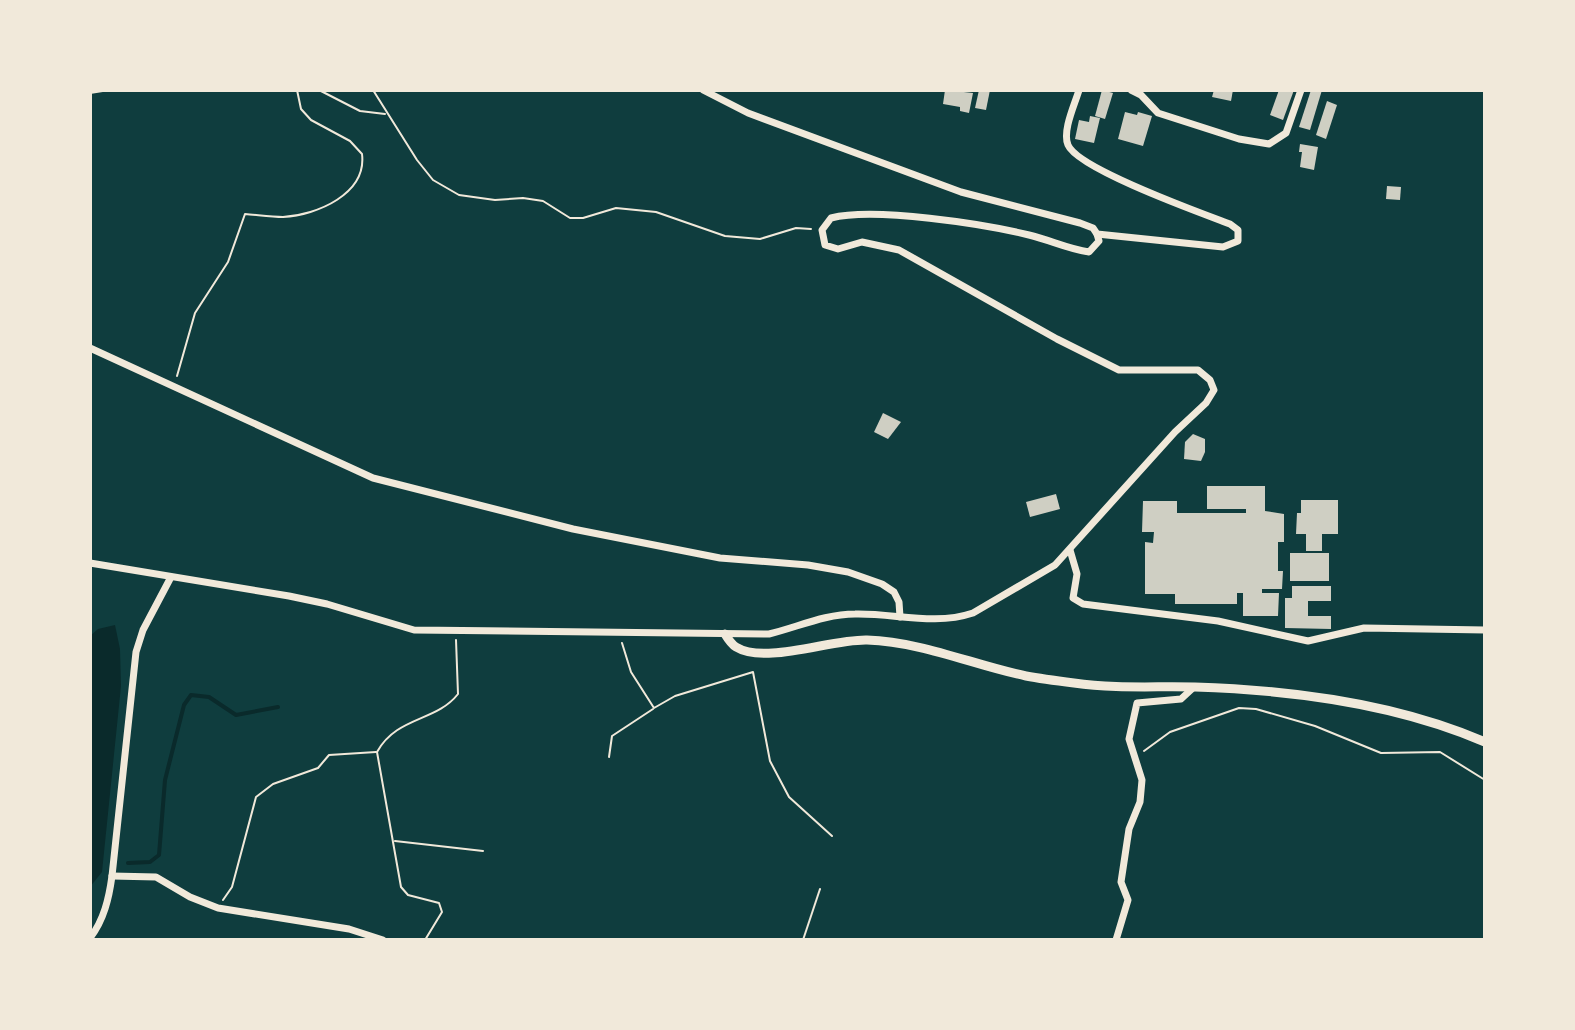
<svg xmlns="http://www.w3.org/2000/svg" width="1575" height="1030" font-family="'Golos Text',sans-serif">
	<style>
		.water { fill: #0a2a2b }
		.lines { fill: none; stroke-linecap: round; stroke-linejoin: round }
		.stream { stroke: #0a2a2b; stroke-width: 4 }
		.building { fill: #cfcfc3 }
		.path { stroke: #f1e9da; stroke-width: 2 }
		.minor { stroke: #f1e9da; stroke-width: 7 }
		.tertiary { stroke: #f1e9da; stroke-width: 9 }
	</style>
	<rect width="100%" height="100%" fill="#0f3d3e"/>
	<path class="water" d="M115 625 120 649 121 686 102 872 90 887V636L98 629Z"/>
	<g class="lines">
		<path class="stream" d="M128 863 150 862 159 855 165 780 184 705 191 695 209 697 236 715 278 707"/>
	</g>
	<g class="building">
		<path d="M945 90 973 93 969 113 960 111V107L943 104Z"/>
		<path d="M979 90H990L986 110 975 108Z"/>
		<path d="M1102 90 1113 93 1105 119 1095 116Z"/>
		<path d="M1214 90H1233L1231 101 1212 97Z"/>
		<path d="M1279 90H1294L1283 120 1270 115Z"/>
		<path d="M1311 90H1322L1310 130 1299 127Z"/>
		<path d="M1327 101 1337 105 1326 139 1316 135Z"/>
		<path d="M1125 112 1137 115 1138 112 1152 116 1143 146 1118 139Z"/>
		<path d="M1090 116 1100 118 1094 143 1075 139 1079 120 1089 122Z"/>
		<path d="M1300 144 1318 147 1314 170 1300 167 1302 152H1299Z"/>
		<path d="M1387 186 1401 187 1400 200 1386 199Z"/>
		<path d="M883 413 901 422 888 439 874 432Z"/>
		<path d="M1193 434 1205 439V452L1201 461 1184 459 1185 442Z"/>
		<path d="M1207 486H1265V511L1284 514V542H1278V571H1283L1282 589H1262V593H1279L1278 616H1243V593H1237V604H1175V594H1145V542L1153 543 1154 532H1142L1143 501H1177V513H1246V509H1207Z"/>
		<path d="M1056 494 1060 509 1030 517 1026 502Z"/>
		<path d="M1301 500H1338V534H1322V551H1306V534H1296L1297 513H1301Z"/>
		<rect x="1290" y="553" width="39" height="28"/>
		<path d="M1292 586H1331V601H1308V616H1331V629L1285 628V598H1292Z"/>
	</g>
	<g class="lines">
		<g class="path">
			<path d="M319 90 360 111 385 114"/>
			<path d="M373 90 417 160 433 180 459 195 495 200 523 198 543 201 570 218H583L616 208 656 212 725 236 760 239 796 228 811 229"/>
			<path d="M90 93 109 90"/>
			<path d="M177 376 195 313 228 262 245 214C258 215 271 217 283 217 317 215 367 194 362 154L350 141 311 120 301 109 297 90"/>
			<path d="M622 643 631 672 654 708 675 696 753 672 770 761 789 797 832 836"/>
			<path d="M1144 751 1170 732 1239 708 1256 709 1315 726 1381 753 1440 752 1485 780"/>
			<path d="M609 757 612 736 653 709"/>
			<path d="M395 841 483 851"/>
			<path d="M223 900 232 887 256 797 273 784 318 768 329 755 376 752"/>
			<path d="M425 940 442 912 439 903 408 895 401 887 377 752C397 716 436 722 458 694L456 640"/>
			<path d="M803 940 820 889"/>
		</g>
		<g class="minor">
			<path d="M703 90 748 113 961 192 1080 223 1093 228 1097 234 1223 247 1238 241V230L1230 224C1201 213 1078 169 1068 145 1062 131 1075 104 1079 90"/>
			<path d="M1131 90 1141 95 1158 113 1239 139 1269 144 1286 133 1301 90"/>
			<path d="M90 348 373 478 573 529 720 558 808 565 848 572 882 584 894 592 899 602 900 617"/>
			<path d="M1070 550 1077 574 1073 598 1083 604 1218 621 1308 641 1364 628 1485 630"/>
			<path d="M90 563 289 596 327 604 414 630 769 634C798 627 825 614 855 614 895 613 934 626 973 613L1055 565 1175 432 1206 403 1214 390 1210 380 1198 370H1119L1057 339 899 250 862 242 838 249 825 245 822 230 831 218C875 207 984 224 1029 235 1050 240 1068 249 1089 252L1099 241 1097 234"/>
			<path d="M112 876 156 877 190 897 218 908 349 929 383 940"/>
			<path d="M90 938C104 920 109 898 112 876L136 652 143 630 171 577"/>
			<path d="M1116 940 1128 900 1121 882 1129 829 1140 802 1142 780 1129 739 1137 703 1181 699 1194 687"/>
		</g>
		<path class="tertiary" d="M725 634C728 639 731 644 736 647 765 665 831 639 867 640 923 642 973 665 1026 676 1042 679 1058 681 1074 683 1115 689 1155 686 1195 687 1291 690 1397 704 1485 742"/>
	</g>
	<rect width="1575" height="1030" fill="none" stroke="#f1e9da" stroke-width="184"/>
</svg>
